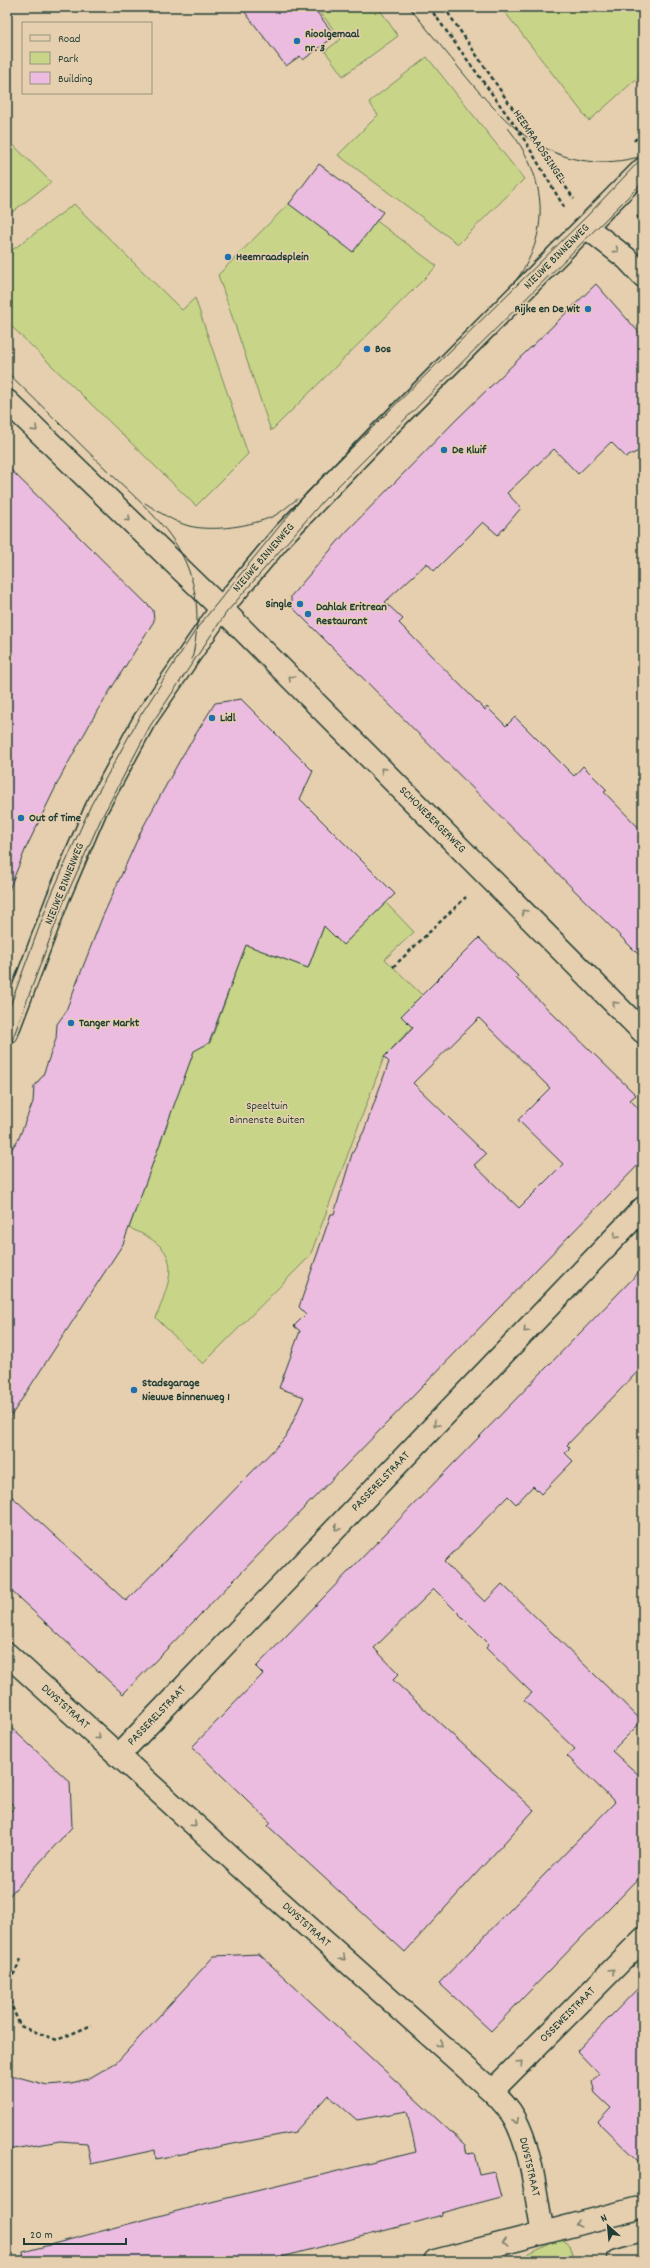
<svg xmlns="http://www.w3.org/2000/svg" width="650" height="2268" font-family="Dekko,sans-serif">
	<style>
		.green { fill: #c8d588; stroke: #74895e }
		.building { fill: #ebbcdf; stroke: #1f3d34; fill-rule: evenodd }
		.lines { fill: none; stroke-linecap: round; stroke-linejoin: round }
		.minor-casing { stroke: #1f3d34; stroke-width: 25 }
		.tertiary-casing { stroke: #1f3d34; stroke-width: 25 }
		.path { stroke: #1f3d34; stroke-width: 2.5; stroke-dasharray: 4 3; stroke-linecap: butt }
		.minor { stroke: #e6cfaf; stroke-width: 22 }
		.tertiary { stroke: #e6cfaf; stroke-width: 22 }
		.tram { stroke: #1f3d34; stroke-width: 1 }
		.oneway { stroke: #797f6b }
		.poi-dot { fill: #1f6fb2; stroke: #e6cfaf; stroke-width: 1.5 }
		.labels { text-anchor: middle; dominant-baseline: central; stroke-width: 3; stroke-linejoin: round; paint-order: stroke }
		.poi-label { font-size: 12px; font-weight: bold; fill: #1f3d34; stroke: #e6cfaf; text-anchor: start }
		.street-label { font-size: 12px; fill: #1f3d34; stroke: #e6cfaf }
		.park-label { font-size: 12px; fill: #274538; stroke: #e6cfaf }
	</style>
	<rect width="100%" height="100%" fill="#e6cfaf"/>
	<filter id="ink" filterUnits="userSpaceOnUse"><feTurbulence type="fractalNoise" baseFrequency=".025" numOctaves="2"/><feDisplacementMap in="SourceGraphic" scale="8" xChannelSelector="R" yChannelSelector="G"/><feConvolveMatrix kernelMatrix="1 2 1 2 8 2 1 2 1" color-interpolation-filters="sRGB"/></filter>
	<g filter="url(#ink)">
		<g class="green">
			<path d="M316 7H378L398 36 343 76 325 51 341 39Z"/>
			<path d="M501 7H643V73L589 121Z"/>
			<path d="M427 57 524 179 458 244 338 155 378 115 369 102Z"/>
			<path d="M7 139 51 182 7 216Z"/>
			<path d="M316 176 437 266 271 431 218 275Z"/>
			<path d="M74 204 182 310 195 298 248 454 196 506 7 322V254Z"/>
			<path d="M386 903 414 932 385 959 422 995 401 1016 412 1027 384 1057 310 1256 203 1364 156 1318C173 1272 184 1250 129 1228L198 1039 210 1043 246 944 308 968 324 926 343 945Z"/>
			<path d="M563 2240 570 2245 575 2261H515L556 2241Z"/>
		</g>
		<g class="building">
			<path d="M241 7H313L335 36 303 60 300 56 286 66Z"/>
			<path d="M319 164 383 212 353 252 289 204Z"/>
			<path d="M596 284 643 337V449L626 457 611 442 578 474 554 449 507 493 521 508 498 535 483 522 434 571 427 563 385 602 403 619 399 623 485 710 487 707 506 726 515 717 574 776 583 766 607 790 604 792 643 832V959L291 606V596L346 532 456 420Z"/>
			<path d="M7 466 153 610 154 621 97 711 61 776 26 848 8 892Z"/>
			<path d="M241 699 313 771 300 799 395 894 343 945 324 926 308 968 246 945 209 1043 194 1051 123 1244 7 1422V1171L11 1150 19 1138 25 1122 33 1102 34 1087 43 1075 56 1039 57 1024 65 1013 102 918 142 829 181 758 215 703Z"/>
			<path d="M479 938 518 976 516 978 636 1095 630 1100 643 1113V1160L123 1694 7 1587V1492L126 1601 286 1437 304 1397 279 1388 300 1331 294 1326 306 1314 299 1307 331 1214H334L352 1154 364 1131 389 1062 384 1057 413 1028 401 1016ZM479 1018 550 1088 518 1120 563 1164 519 1208 474 1165 486 1154 413 1083Z"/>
			<path d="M643 1268V1366L567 1445 570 1448 565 1453 573 1461 541 1494 533 1486 516 1504 508 1496 444 1562 485 1602 502 1584 642 1721 612 1751 640 1776 643 1773V1874L491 2031 439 1983 615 1802 567 1756 575 1749 524 1700 532 1693 486 1648 489 1644 434 1589 374 1648 399 1674 393 1680 534 1810 405 1952 268 1826 271 1823 192 1747 263 1674 256 1667Z"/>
			<path d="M7 1724 70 1782 72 1827 7 1898V1815L15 1807 7 1800Z"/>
			<path d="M259 1954 465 2145 467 2154 474 2153 479 2174 494 2171 501 2197 441 2213 442 2215 414 2223 270 2260V2258L258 2261H24L23 2252 215 2201 416 2152 407 2111 357 2120 328 2095 295 2132 156 2159 155 2150 91 2164 87 2143 60 2141 7 2150V2074L47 2085 71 2083 88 2079 117 2062 214 1956Z"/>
			<path d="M643 1983V2166L598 2122 611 2108 595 2093 592 2082 599 2074 577 2051Z"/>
		</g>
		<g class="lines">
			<g class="minor-casing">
				<g id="minor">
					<path d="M586 227 626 258 643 276"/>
					<path d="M7 401 226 613 643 1032"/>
					<path d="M7 1032 58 898 96 809 144 721 221 609 283 535 377 437 643 169"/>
					<path d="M7 1654 239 1865 492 2091C501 2100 509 2108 515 2119 533 2153 535 2196 543 2232"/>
					<path d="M118 1756 643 1208"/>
					<path d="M492 2091 643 1939"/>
					<path d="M435 2261 643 2207"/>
				</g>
			</g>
			<g class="tertiary-casing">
				<path id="tertiary" d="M618 2261 643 2254"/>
			</g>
			<g class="path">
				<path d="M429 7 521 134 564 207"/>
				<path d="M444 7 574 199"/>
				<path d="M634 141 643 131"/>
				<path d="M637 216 643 223"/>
				<path d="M393 967 466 897"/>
				<path d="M7 1988 22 1957"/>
				<path d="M7 1994 20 2026 57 2040 92 2025"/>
			</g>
			<use href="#minor" class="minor"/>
			<use href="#tertiary" class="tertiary"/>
			<g class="tram">
				<path d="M409 7C427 29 445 51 463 73 512 132 559 179 643 156"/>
				<path d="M508 128C545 174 553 229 517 279"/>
				<path d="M7 372C42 406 76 440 111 474 137 499 169 526 184 559 199 591 200 625 192 659"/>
				<path d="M145 503C159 512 174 522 189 526 214 532 251 526 274 516 282 512 290 504 297 499"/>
				<path d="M7 1014 50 898 91 805 140 716 197 628 308 491 588 215 643 157"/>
				<path d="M7 1054 64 901 101 819 150 726 226 613 322 502 643 182"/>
			</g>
		</g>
		<defs><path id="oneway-chevron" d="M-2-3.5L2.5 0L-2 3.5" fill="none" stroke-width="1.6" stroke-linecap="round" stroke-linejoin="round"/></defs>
		<g class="oneway">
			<use href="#oneway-chevron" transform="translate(616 250) rotate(36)"/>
			<use href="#oneway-chevron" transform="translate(35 429) rotate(44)"/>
			<use href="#oneway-chevron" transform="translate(128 519) rotate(44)"/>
			<use href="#oneway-chevron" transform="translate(291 678) rotate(-135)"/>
			<use href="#oneway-chevron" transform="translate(383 770) rotate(-135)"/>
			<use href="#oneway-chevron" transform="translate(524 912) rotate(-135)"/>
			<use href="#oneway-chevron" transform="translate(615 1004) rotate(-135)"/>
			<use href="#oneway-chevron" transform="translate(616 1236) rotate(134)"/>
			<use href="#oneway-chevron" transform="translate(526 1330) rotate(134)"/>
			<use href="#oneway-chevron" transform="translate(436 1424) rotate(134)"/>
			<use href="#oneway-chevron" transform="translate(337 1528) rotate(134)"/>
			<use href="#oneway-chevron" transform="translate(98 1737) rotate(42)"/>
			<use href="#oneway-chevron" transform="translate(194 1824) rotate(42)"/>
			<use href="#oneway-chevron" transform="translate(343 1958) rotate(42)"/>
			<use href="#oneway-chevron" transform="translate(612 1971) rotate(-45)"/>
			<use href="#oneway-chevron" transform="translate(440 2044) rotate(42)"/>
			<use href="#oneway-chevron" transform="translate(520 2063) rotate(-45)"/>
			<use href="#oneway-chevron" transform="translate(516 2121) rotate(63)"/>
			<use href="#oneway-chevron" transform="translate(578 2224) rotate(166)"/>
			<use href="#oneway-chevron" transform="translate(505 2242) rotate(165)"/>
		</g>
	</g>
	<g class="poi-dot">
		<circle cx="297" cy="41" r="4"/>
		<circle cx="228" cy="257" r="4"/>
		<circle cx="588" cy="309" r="4"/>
		<circle cx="367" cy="349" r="4"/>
		<circle cx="444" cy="450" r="4"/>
		<circle cx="300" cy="604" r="4"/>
		<circle cx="308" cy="614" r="4"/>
		<circle cx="212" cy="718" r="4"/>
		<circle cx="21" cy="818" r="4"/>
		<circle cx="71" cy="1023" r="4"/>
		<circle cx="134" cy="1390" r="4"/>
	</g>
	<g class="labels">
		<g class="poi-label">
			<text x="305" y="34">Rioolgemaal<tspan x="305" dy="14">nr. 3</tspan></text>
			<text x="236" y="257">Heemraadsplein</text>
			<text x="580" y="309" text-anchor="end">Rijke en De Wit</text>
			<text x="375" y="349">Bos</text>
			<text x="452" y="450">De Kluif</text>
			<text x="292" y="604" text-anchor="end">Single</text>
			<text x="316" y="607">Dahlak Eritrean<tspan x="316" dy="14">Restaurant</tspan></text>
			<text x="220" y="718">Lidl</text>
			<text x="29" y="818">Out of Time</text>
			<text x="79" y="1023">Tanger Markt</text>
			<text x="142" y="1383">Stadsgarage<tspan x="142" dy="14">Nieuwe Binnenweg 1</tspan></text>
		</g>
		<g class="street-label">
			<text transform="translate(539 147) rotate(56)">HEEMRAADSSINGEL</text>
			<text transform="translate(557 257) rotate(-45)">NIEUWE BINNENWEG</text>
			<text transform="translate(264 558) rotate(-49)">NIEUWE BINNENWEG</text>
			<text transform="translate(432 820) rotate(45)">SCHONEBERGERWEG</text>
			<text transform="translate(65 884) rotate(-68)">NIEUWE BINNENWEG</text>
			<text transform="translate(381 1482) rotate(-46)">PASSERELSTRAAT</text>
			<text transform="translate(65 1707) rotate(42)">DUYSTSTRAAT</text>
			<text transform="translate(157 1716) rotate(-46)">PASSERELSTRAAT</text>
			<text transform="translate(306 1925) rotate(42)">DUYSTSTRAAT</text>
			<text transform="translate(568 2015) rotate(-45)">OSSEWEISTRAAT</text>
			<text transform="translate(529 2167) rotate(77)">DUYSTSTRAAT</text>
		</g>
		<g class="park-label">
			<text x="267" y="1106">Speeltuin<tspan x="267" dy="14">Binnenste Buiten</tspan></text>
		</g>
	</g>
	<rect width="650" height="2268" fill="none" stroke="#e6cfaf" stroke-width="24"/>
	<rect x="12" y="12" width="626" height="2244" fill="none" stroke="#1f3d34" stroke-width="1.5" filter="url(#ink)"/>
	<rect x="22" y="22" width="130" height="72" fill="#e6cfaf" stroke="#96957e"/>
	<rect x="30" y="35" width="20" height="6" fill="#e6cfaf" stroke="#96957e"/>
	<text x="58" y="42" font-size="12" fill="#1f3d34">Road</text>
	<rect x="30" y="52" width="20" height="12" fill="#c8d588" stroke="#96957e"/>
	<text x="58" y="62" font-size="12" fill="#1f3d34">Park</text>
	<rect x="30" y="72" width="20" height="12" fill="#ebbcdf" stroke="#96957e"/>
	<text x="58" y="82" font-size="12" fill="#1f3d34">Building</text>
	<g transform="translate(608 2226) rotate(333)" stroke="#e6cfaf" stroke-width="3" paint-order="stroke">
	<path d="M0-3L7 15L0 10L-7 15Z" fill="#1f3d34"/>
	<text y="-6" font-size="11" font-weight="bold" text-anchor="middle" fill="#1f3d34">N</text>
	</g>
	<path d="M24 2238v6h102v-6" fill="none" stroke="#1f3d34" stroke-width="2"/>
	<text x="30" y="2238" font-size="12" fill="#1f3d34" stroke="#e6cfaf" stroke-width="3" paint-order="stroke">20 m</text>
</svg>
